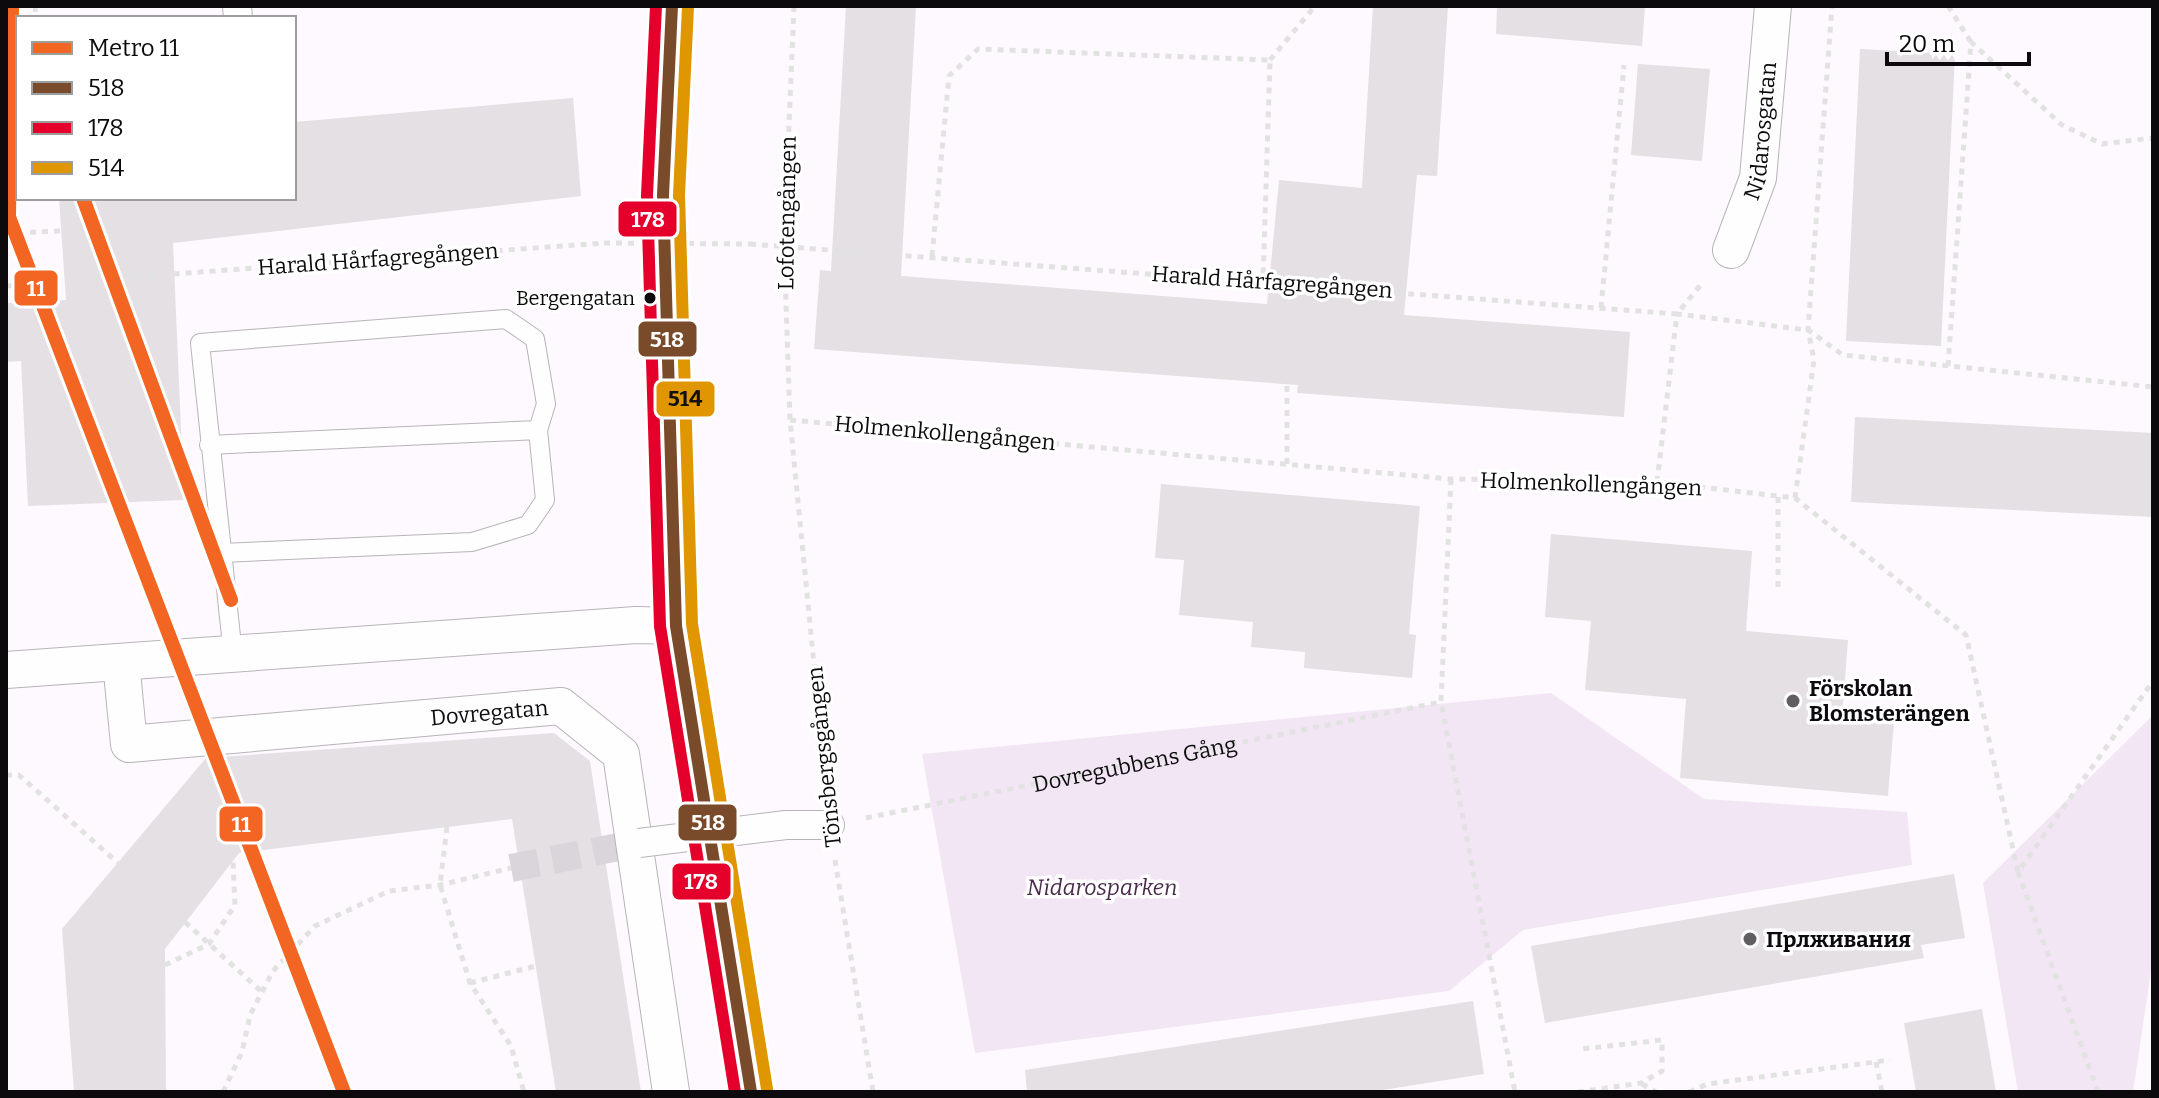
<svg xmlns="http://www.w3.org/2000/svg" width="2159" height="1098" font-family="Bitter,serif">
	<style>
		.green { fill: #f2e6f4 }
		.building { fill: #e4e0e4 }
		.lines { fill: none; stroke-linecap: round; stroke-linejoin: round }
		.pedestrian-tunnel { stroke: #d9d5da; stroke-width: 28; stroke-dasharray: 28 14; stroke-linecap: butt }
		.service-casing { stroke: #b7b4b7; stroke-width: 20 }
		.pedestrian-casing { stroke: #b7b4b7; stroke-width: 30 }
		.minor-casing { stroke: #b7b4b7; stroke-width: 38 }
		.tertiary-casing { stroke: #b7b4b7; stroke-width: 46 }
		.path { stroke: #e3e2e3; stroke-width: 5; stroke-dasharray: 6 6; stroke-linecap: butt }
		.service { stroke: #fffeff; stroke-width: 18 }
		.pedestrian { stroke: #fffeff; stroke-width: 28 }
		.minor { stroke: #fffeff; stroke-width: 36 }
		.tertiary { stroke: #fffeff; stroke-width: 44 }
		.pedestrian-bridge-casing { stroke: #b7b4b7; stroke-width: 30; stroke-linecap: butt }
		.path-bridge { stroke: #e3e2e3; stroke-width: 5; stroke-dasharray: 6 6; stroke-linecap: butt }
		.pedestrian-bridge { stroke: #fffeff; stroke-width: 28 }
		.bus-1-casing { stroke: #fff; stroke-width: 18 }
		.bus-2-casing { stroke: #fff; stroke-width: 18 }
		.bus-3-casing { stroke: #fff; stroke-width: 18 }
		.bus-1 { stroke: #7a4b2a; stroke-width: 12 }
		.bus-2 { stroke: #e4002b; stroke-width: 12 }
		.bus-3 { stroke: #e09601; stroke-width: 12 }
		.metro-1-casing { stroke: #fff; stroke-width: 20 }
		.metro-1 { stroke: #f26522; stroke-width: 14 }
		.bus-dot { fill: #0c0a0d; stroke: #fff; stroke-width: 3 }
		.poi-dot { fill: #605e61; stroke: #fff; stroke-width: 3 }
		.labels { text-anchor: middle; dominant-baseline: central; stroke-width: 7; stroke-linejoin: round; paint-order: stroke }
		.bus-label { font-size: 20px; fill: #0c0a0d; stroke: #fff; text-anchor: end }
		.street-label { font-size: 22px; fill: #0c0a0d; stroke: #fff }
		.poi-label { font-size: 22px; font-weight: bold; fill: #0c0a0d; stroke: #fff; text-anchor: start }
		.park-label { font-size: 22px; font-style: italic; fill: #492a4d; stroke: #fff }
		.line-badge { stroke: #fff; stroke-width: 3 }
		.badge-label { font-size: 22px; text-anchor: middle; font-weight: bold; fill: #fff }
		.pale-badge-label { font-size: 22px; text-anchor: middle; font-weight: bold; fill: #111 }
	</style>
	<rect width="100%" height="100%" fill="#fdf9fe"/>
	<g class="green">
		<path d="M1551 693 1704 799 1907 812 1912 865 1523 930 1449 991 975 1053 922 754Z"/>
		<path d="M2153 715V958L2133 1092H2018L1983 883Z"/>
	</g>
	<g class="building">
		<path d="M846 6H916L901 276 1267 304 1279 180 1362 188 1373 6H1448L1437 176 1417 175 1404 315 1630 332 1624 417 1297 393 1298 385 814 349 820 270 831 271Z"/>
		<path d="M1497 6H1645L1642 46 1496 34Z"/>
		<path d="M1860 49 1955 54 1941 346 1846 341Z"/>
		<path d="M1638 64 1710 69 1702 161 1631 155Z"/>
		<path d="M573 98 581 196 173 243 184 500 28 506 21 361 6 362V303L66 300 59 198H294V122Z"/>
		<path d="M1855 417 2153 433V517L1851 502Z"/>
		<path d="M1161 484 1420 506 1409 634 1416 635 1412 678 1304 668 1305 652 1251 647 1253 622 1179 615 1184 560 1155 558Z"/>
		<path d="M1551 534 1752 551 1746 631 1848 640 1842 718 1894 722 1888 796 1680 778 1686 699 1585 690 1591 621 1545 617Z"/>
		<path d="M554 733 590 761 641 1092H556L512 819 239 853 165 949 166 1092H74L62 929 206 758Z"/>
		<path d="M1954 874 1965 938 1921 945 1924 958 1545 1023 1531 946Z"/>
		<path d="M1473 1001 1484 1074 1370 1092H1027L1025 1070Z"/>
		<path d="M1982 1009 1996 1092H1916L1904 1023Z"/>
	</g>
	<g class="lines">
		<path class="pedestrian-tunnel" d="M511 868 639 843"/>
		<g class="service-casing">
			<g id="service">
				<path d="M209 445 538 430 546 404 535 339 506 319 200 343 233 655"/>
				<path d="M222 553 472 542 528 525 545 500 538 430"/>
			</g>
		</g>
		<g class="pedestrian-casing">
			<g id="pedestrian">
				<path d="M237 6 238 18"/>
				<path d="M786 825H830"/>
			</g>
		</g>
		<g class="minor-casing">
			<g id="minor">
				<path id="s2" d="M1731 250 1758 178 1773 6"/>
				<path id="s3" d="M121 662 129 744 561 706 621 754 671 1092"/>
				<path d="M6 670 636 625 676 626"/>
			</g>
		</g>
		<g class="tertiary-casing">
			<path id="tertiary" d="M672 6 663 195 676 626 751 1092"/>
		</g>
		<g class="path">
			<path d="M35 6 36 18"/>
			<path d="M794 6 784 244 790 420 826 787"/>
			<path d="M1948 6 1971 42"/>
			<path d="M1270 60 1315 6"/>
			<path d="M6 128 18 126"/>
			<path d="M6 233 61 231"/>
			<path d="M750 244 1677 314 1703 282"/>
			<path d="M932 256 949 76 978 49 1270 60 1263 282"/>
			<path d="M97 280 98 252"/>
			<path d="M6 286 604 243"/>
			<path d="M1601 308 1624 65"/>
			<path d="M1948 366 1971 42 2062 125 2102 144 2153 138"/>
			<path d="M790 420 1451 479 1657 482 1795 498 1966 635 2018 872 2153 681"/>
			<path d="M1287 464V284"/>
			<path d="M1451 479 1441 702 1515 1092"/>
			<path d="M1657 482 1677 314 1808 330 1843 355 2153 387"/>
			<path d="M1795 498 1814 360 1808 330 1832 6"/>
			<path d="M1778 587V495"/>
			<path d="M6 775H19L118 863"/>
			<path id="s1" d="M866 818 1441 702"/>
			<path d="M447 827 440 885 470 983 511 1046 524 1092"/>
			<path d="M835 860 873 1092"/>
			<path d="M2018 872 2098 1092"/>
			<path d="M185 922 262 992"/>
			<path d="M165 965 209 944 235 905 233 861"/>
			<path d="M470 983 536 966"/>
			<path d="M1876 1062 1882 1092"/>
			<path d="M1642 1084 1656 1092"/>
			<path d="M223 1092 242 1052 250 1015 273 971 315 926 389 891 440 885 511 868"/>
			<path d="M1578 1092 1641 1083 1662 1071V1040L1581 1049"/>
			<path d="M1689 1092 1707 1084 1890 1060"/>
		</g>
		<use href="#service" class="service"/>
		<use href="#pedestrian" class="pedestrian"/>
		<use href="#minor" class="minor"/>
		<use href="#tertiary" class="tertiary"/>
		<g class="pedestrian-bridge-casing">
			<path id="pedestrian-bridge" d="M639 843 786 825"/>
		</g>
		<path class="path-bridge" d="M604 243 750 244"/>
		<use href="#pedestrian-bridge" class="pedestrian-bridge"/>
		<g class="bus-1-casing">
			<path id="bus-1" d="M672 6 663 195 676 626 751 1092"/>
		</g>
		<g class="bus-2-casing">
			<path id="bus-2" d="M656 6 647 195 660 626 735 1092"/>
		</g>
		<g class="bus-3-casing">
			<path id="bus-3" d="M688 7 679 195 692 624 767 1089"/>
		</g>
		<use href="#bus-1" class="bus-1"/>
		<use href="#bus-2" class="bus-2"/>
		<use href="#bus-3" class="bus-3"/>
		<g class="metro-1-casing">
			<g id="metro-1">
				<path d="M12 6 9 217 344 1092"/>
				<path d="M83 198 231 600"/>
			</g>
		</g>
		<use href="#metro-1" class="metro-1"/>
	</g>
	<circle class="bus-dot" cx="650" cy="298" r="7"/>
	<g class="poi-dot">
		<circle cx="1793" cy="701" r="8"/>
		<circle cx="1750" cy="939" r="8"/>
	</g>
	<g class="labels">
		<g class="bus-label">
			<text x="635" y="298">Bergengatan</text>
		</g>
		<g class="street-label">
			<text stroke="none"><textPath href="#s2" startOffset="124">Nidarosgatan</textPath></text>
			<text transform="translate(787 213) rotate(-89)">Lofotengången</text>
			<text transform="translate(378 259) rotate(-4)">Harald Hårfagregången</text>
			<text transform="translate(1272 282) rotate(4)">Harald Hårfagregången</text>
			<text transform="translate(945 433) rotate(5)">Holmenkollengången</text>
			<text transform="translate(1591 484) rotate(2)">Holmenkollengången</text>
			<text stroke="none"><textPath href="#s3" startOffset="444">Dovregatan</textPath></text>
			<text transform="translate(824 757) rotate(-96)">Tönsbergsgången</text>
			<text stroke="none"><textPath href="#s1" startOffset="274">Dovregubbens Gång</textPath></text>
		</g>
		<g class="poi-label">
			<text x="1809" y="688">Förskolan<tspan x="1809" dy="25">Blomsterängen</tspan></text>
			<text x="1766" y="939">Прлживания</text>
		</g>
		<g class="park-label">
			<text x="1102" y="887">Nidarosparken</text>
		</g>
	</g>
	<g class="line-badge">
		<rect x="617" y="200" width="61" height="38" rx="8" fill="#e4002b"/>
		<rect x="13" y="269" width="46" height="38" rx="8" fill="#f26522"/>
		<rect x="637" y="320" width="61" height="38" rx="8" fill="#7a4b2a"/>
		<rect x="655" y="380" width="61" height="38" rx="8" fill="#e09601"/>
		<rect x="677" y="803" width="61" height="39" rx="8" fill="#7a4b2a"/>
		<rect x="218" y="805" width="46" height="38" rx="8" fill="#f26522"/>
		<rect x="671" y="862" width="61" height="39" rx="8" fill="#e4002b"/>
	</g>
	<g class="badge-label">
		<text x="648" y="227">178</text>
		<text x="36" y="296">11</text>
		<text x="667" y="347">518</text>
		<text x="708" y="830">518</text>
		<text x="241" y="832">11</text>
		<text x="701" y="889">178</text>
	</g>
	<g class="pale-badge-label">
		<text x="685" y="406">514</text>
	</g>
	<rect width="2159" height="1098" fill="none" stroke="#0c0a0d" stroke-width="16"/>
	<rect x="16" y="16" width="280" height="184" fill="#ffffff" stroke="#9e9d9e" stroke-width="2"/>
	<rect x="32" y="42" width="40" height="12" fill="#f26522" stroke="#9e9d9e" stroke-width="2"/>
	<text x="88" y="56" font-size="24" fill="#0c0a0d">Metro 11</text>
	<rect x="32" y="82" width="40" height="12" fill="#7a4b2a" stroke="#9e9d9e" stroke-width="2"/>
	<text x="88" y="96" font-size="24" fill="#0c0a0d">518</text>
	<rect x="32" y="122" width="40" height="12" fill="#e4002b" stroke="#9e9d9e" stroke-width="2"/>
	<text x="88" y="136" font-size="24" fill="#0c0a0d">178</text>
	<rect x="32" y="162" width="40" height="12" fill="#e09601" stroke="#9e9d9e" stroke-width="2"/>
	<text x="88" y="176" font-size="24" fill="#0c0a0d">514</text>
	<path d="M1887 52v12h142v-12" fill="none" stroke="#0c0a0d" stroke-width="4"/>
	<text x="1899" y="52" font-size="24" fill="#0c0a0d" stroke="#ffffff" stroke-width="6" paint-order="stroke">20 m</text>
</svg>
